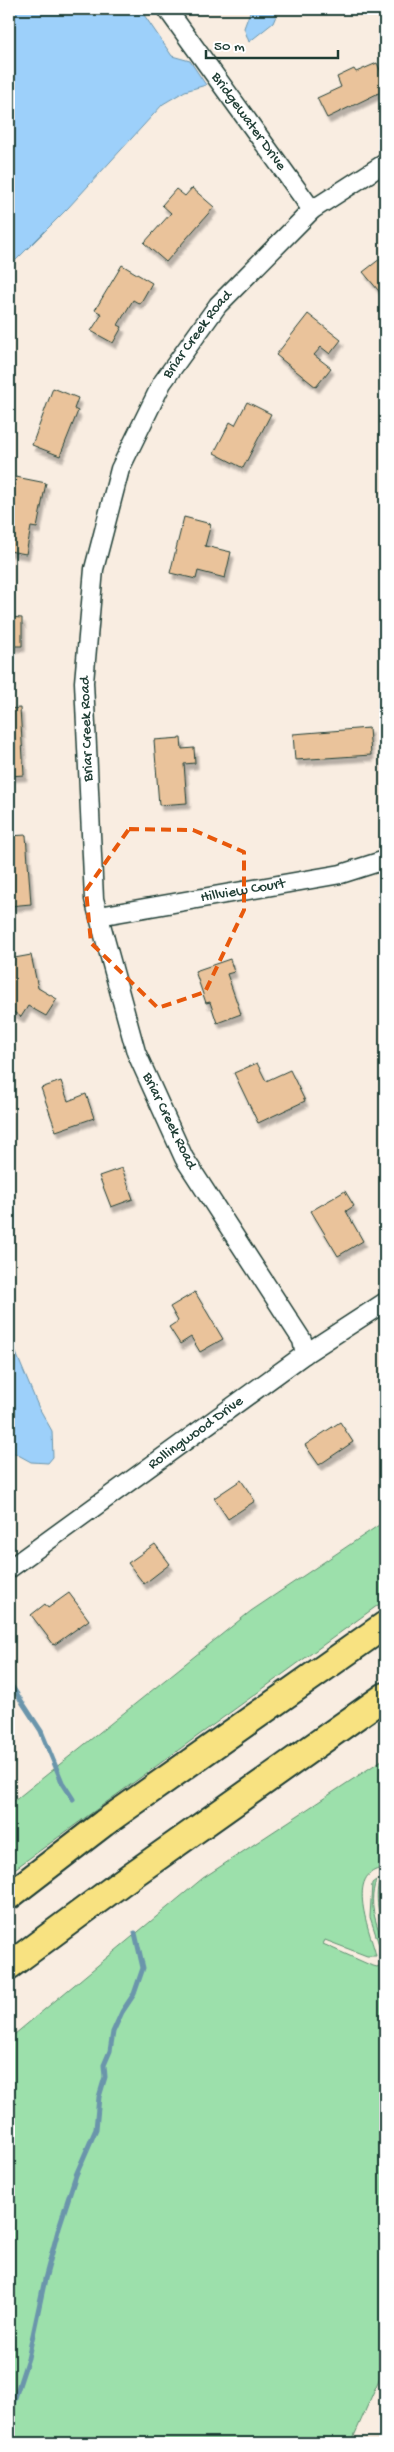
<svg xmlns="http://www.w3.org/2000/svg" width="394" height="2452" font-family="'Gochi Hand',sans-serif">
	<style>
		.green { fill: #9ce0ab; stroke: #5e8e70 }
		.water { fill: #9dd0fa; stroke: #6b95ab }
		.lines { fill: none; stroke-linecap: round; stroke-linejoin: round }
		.stream { stroke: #6b95ab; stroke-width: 5 }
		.building { fill: #eac39b; stroke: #1f3d34; filter: url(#shadow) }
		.minor-casing { stroke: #1f3d34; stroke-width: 21 }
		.highway-casing { stroke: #1f3d34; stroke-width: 30 }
		.minor { stroke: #fff; stroke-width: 18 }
		.highway { stroke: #f8e281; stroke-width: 26 }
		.marked { fill: none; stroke: #e8590c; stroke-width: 4; stroke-dasharray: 10 6; stroke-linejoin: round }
		.labels { text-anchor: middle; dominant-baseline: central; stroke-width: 4; stroke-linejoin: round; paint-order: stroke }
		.street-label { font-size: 15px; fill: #1f3d34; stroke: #fff }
	</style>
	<defs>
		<filter id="shadow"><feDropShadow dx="3" dy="5.5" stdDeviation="1" flood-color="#0004"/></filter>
	</defs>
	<rect width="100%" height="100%" fill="#f9ede1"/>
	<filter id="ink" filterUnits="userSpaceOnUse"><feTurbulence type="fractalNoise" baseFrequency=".02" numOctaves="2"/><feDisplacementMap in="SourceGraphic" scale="10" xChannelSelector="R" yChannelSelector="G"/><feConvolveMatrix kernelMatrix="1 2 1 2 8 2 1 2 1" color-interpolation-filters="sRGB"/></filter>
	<g filter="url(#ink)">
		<g class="green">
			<path d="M385 1521V1600L9 1873V1805L251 1611Z"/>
			<path d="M385 1758V1868C343 1871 371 1933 376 1956H367L325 1940 323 1944 370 1965 377 1967 381 1965 383 1957 370 1917 372 1883 376 1880C367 1909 378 1924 385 1950V2366L351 2443H9V2039L203 1878Z"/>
			<path d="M383 1875 385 1876V1933C379 1918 372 1889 383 1875Z"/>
		</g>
		<g class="water">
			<path d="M9 9H140L172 56 190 61 206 85 185 91 163 104 68 208 9 267Z"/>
			<path d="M251 9H279L273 23 249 42 244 28Z"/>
			<path d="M9 1336 38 1406 52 1431 53 1457 48 1463 31 1462 9 1450Z"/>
		</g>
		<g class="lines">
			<g class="stream">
				<path d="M9 1682 41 1731 62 1782 73 1799"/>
				<path d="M9 2416 28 2358 45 2279 59 2227 76 2175 96 2129 99 2097 105 2077 104 2065 110 2051 113 2032 122 2012 134 1994 143 1968 135 1933"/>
			</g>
		</g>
		<g class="building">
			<path d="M377 63 385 81V90L327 118 317 98 341 87 337 77 354 69 356 72Z"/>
			<path d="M192 188 214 207 166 262 144 243 171 213 162 205 176 189 185 196Z"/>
			<path d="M385 255V294L383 296 363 272Z"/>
			<path d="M122 265 152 283 140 304 133 300 118 325 122 327 113 343 91 331 102 314 95 310Z"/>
			<path d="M308 314 341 340 330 354 321 347 314 355 331 368 316 387 276 355Z"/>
			<path d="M53 388 78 398 74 409 78 411 60 456 32 445Z"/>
			<path d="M247 402 271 414 243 468 214 453 230 422 235 425Z"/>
			<path d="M16 477 46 483 37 528 31 527 26 554 9 551V515Z"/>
			<path d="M184 517 211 524 205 546 231 552 225 578 198 571 196 579 170 573Z"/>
			<path d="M9 617 22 618V646H9Z"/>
			<path d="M20 708 24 775 9 776V709Z"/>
			<path d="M369 728 371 755 295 760 293 734Z"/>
			<path d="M181 738 182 749 194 748 195 763 184 764 187 803 159 805 154 740Z"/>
			<path d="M26 835 31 904 9 906V836Z"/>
			<path d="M31 955 38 988 57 999 46 1016 28 1006 21 1017 9 1009V959Z"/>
			<path d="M230 959 234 972 227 974 241 1014 217 1023 210 1002 206 1003 195 971Z"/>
			<path d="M257 1063 266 1081 290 1070 305 1101 258 1123 234 1073Z"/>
			<path d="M61 1081 68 1101 86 1094 94 1118 56 1131 41 1088Z"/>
			<path d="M122 1168 133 1199 111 1207 99 1176Z"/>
			<path d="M345 1191 354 1206 346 1211 363 1241 338 1256 311 1211Z"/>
			<path d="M195 1292 223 1339 200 1352 191 1337 180 1344 169 1327 178 1321 170 1307Z"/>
			<path d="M340 1422 353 1442 319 1465 305 1445Z"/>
			<path d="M241 1480 255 1501 228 1519 214 1498Z"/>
			<path d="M155 1544 170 1564 144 1584 128 1563Z"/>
			<path d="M69 1593 89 1620 54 1645 31 1615 45 1604 48 1608Z"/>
		</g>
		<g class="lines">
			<g class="minor-casing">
				<g id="minor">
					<path id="s1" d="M167 9 312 210"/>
					<path id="s2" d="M99 916 341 874 385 860"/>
					<path id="s3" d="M305 1354 302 1340 184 1158 136 1052 94 899 84 682 94 569 120 469 162 383 218 305 312 210 385 163"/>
					<path id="s4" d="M9 1569 305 1354 385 1302"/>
				</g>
			</g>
			<g class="highway-casing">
				<g id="highway">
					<path d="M9 1896 104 1823 385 1625"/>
					<path d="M9 1966 121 1883 385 1696"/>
				</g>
			</g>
			<use href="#minor" class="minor"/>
			<use href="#highway" class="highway"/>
		</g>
	</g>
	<path class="marked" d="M129 829 193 830 244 852V910L205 992 158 1008 91 943 86 890Z"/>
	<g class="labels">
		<g class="street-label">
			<text stroke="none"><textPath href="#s1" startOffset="139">Bridgewater Drive</textPath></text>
			<text stroke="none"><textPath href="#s3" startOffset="1096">Briar Creek Road</textPath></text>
			<text transform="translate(87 729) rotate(-92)">Briar Creek Road</text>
			<text stroke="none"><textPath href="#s2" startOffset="146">Hillview Court</textPath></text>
			<text transform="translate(169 1121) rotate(64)">Briar Creek Road</text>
			<text stroke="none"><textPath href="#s4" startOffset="231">Rollingwood Drive</textPath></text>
		</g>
	</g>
	<rect width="394" height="2452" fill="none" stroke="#fff" stroke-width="30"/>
	<rect x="15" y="15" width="364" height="2422" fill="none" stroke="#1f3d34" stroke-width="2" filter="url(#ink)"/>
	<path d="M206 50v8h132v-8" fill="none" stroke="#1f3d34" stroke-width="2.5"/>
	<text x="214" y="50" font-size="15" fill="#1f3d34" stroke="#ffffff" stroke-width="4" paint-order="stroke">50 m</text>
</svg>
